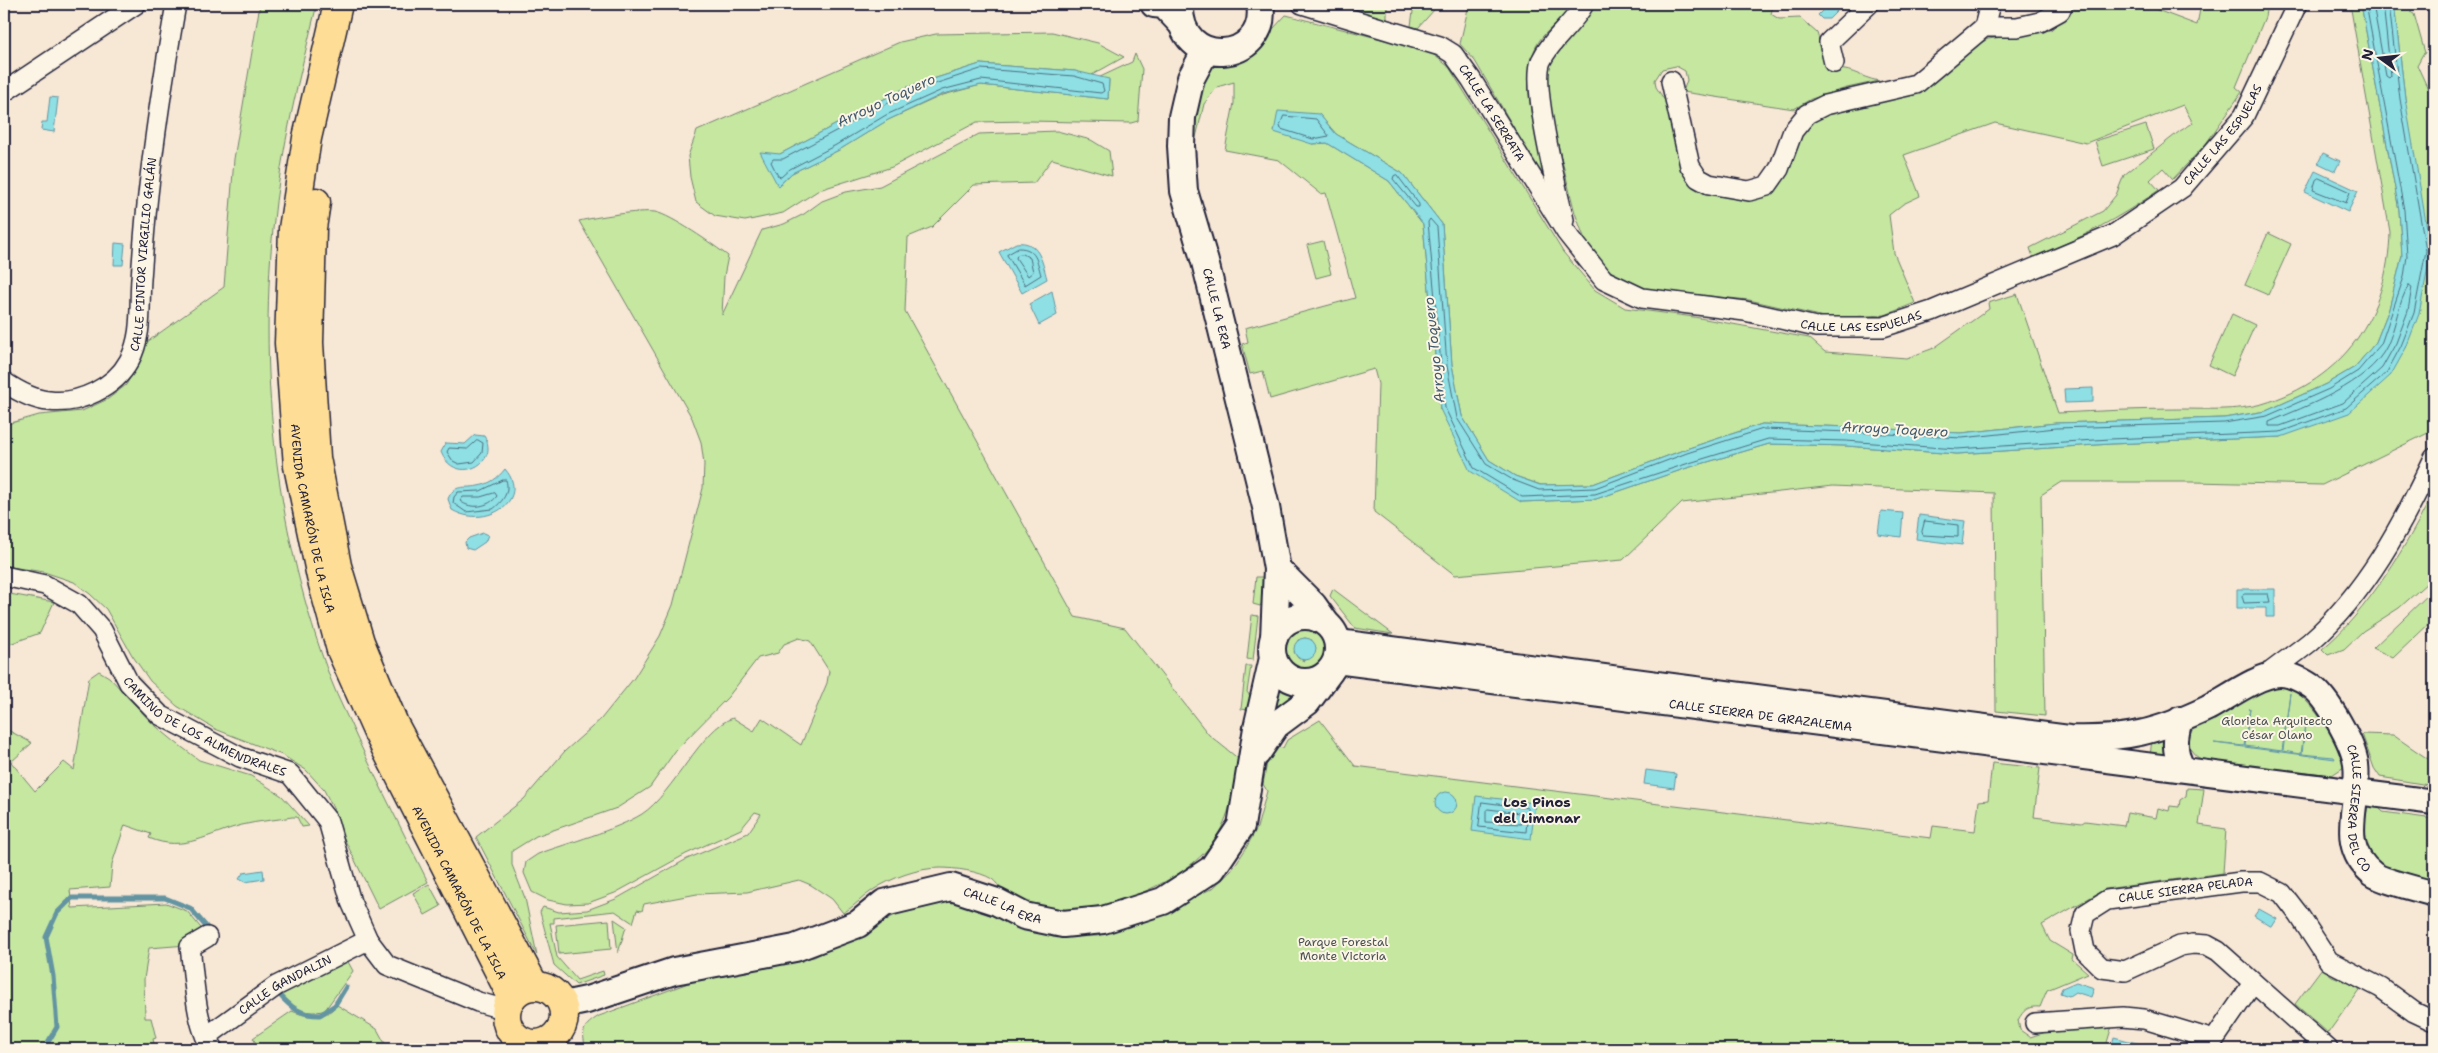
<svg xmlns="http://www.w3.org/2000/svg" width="2438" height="1053" font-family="'Shantell Sans',sans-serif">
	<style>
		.green { fill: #c5e7a0; stroke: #74846e; fill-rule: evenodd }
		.water { fill: #8ee0e5; stroke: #6394a1 }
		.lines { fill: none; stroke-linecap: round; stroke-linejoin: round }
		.shore { stroke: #4d6e7f; stroke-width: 1 }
		.stream { stroke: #6394a1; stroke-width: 5 }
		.minor-casing { stroke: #22223b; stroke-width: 22 }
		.tertiary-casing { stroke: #22223b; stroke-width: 28 }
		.secondary-casing { stroke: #22223b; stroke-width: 30 }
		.primary-casing { stroke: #22223b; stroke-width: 31 }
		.minor { stroke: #fcf5e5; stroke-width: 19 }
		.tertiary { stroke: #fcf5e5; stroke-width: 24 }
		.secondary { stroke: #fcf5e5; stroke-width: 26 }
		.primary { stroke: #fedd96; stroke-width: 28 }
		.labels { text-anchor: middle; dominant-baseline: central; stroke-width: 4; stroke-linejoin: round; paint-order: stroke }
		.street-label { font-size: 12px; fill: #22223b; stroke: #fcf5e5 }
		.park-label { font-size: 12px; fill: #4b5354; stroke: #fcf5e5 }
		.water-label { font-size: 14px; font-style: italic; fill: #425b6e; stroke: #fcf5e5 }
		.neighbourhood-label { font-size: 14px; font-weight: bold; fill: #22223b; stroke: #fcf5e5 }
	</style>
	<rect width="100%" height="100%" fill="#f7e7d5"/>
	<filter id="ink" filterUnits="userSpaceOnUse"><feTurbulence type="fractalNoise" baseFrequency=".02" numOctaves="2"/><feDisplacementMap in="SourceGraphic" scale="10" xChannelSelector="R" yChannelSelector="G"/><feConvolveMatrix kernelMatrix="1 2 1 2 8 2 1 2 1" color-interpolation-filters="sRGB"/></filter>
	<g filter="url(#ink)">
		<g class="green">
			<path d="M260 4H317C299 78 280 153 273 229 258 381 277 536 331 680 338 699 349 719 357 738 380 787 404 834 428 882L379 909 333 816 336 814 324 790 306 770 282 755 215 729 177 706 150 681 132 655 106 609 90 594 74 582 44 572 4 566V425L39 415 82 411 108 399 126 385 139 362 147 342 224 287 234 159Z"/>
			<path d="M1339 4H1387V21Z"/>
			<path d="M1414 4H1432L1434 10 1418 28 1411 26Z"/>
			<path d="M1469 4H1575C1565 16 1553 25 1543 36 1512 73 1539 141 1548 182L1546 183 1475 61 1460 44Z"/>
			<path d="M1594 4H1787L1773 6 1771 14 1779 19 1800 18 1817 33 1828 70C1850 66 1858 77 1879 81L1847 88 1811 99 1794 109 1683 92 1687 80 1685 71 1676 66 1662 69 1655 80 1656 87 1667 104 1678 159 1688 180 1707 193 1750 200 1766 196 1781 183 1797 142 1811 122 1825 115 1925 89 1975 46 1988 39 2051 30 2075 4H2141L2197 25 2201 4H2267L2265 17 2236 87 2242 92 2205 145 2173 179 2163 168 2150 180 2159 190C2119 218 2079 240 2033 257L2030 248 2103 211 2116 195 2124 175 2180 131 2193 123 2183 105 2086 143 1995 123 1904 155 1920 196 1903 204 1889 215 1894 253 1915 303 1885 315 1829 318 1749 300 1649 290 1621 280 1600 262 1587 245 1575 213 1548 104 1545 73 1556 50 1588 16Z"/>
			<path d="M2350 4H2361L2399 210 2402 256 2389 309 2376 342 2355 367 2326 384 2266 411 2224 418 2056 423 1961 433 1851 427 1762 424 1686 449 1593 484 1541 485 1515 476 1489 460 1462 416 1452 365 1442 224 1402 173 1336 134 1319 114 1312 144 1327 143 1389 181 1423 224 1440 409 1521 502 1596 499 1687 468 1769 444 1846 446 1957 454 2111 444 2281 437 2406 348 2405 98 2394 4H2406L2407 8 2411 7 2412 11 2410 12 2414 14 2425 53 2423 54 2417 65 2429 91 2434 107V414L2430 432 2322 485 2194 482H2061L2041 495 2045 716 1996 711 1994 493 1833 486 1682 503 1623 560 1455 575 1374 512 1378 384 1374 369 1270 399 1263 371 1250 374 1242 344 1248 342 1245 328 1355 298 1326 193 1321 194 1279 160 1225 150 1234 103V82L1217 87 1204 104 1193 150C1195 122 1198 94 1209 67L1247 57 1286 15 1429 51 1449 67 1563 252 1595 290 1625 308 1694 317 1809 338 1825 352 1907 358 1934 348 1989 309 1988 303 2017 294 2058 413C2099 411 2139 409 2179 409 2207 409 2235 411 2262 404 2344 380 2388 315 2390 232Z"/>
			<path d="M1052 32 1098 43 1124 57 1090 76 1075 71 980 64 905 88 780 154 778 186 792 173 839 150 888 120 943 95 981 85 1108 99 1109 80 1098 78 1132 62 1135 54 1142 69 1138 121 1131 123 1029 121 977 122 892 167 819 190 783 213 745 221 715 216 696 202 690 177 688 156 697 131 900 42 936 34Z"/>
			<path d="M2146 125 2154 149 2103 166 2095 141Z"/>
			<path d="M1057 131 1091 140 1109 151 1112 176 1052 159 1034 183 974 185 932 227 908 237 905 311 1075 617 1125 628 1209 735 1240 760C1235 787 1230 818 1213 842 1184 884 1094 919 1044 907 1030 904 1015 898 1003 890 999 887 996 882 992 879 979 871 955 868 940 868 918 868 891 878 873 890 862 897 854 907 843 913L832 899 811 885 799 880 747 892 697 894 644 904 642 911 637 910 633 923 615 911 554 918V923H550L557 957 577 980 603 971 604 975 576 985 554 965 540 912 543 907 559 912 587 910 616 899 687 859 748 833 761 814 755 812 741 829 686 854 615 893 588 903 567 904 548 900 532 892 524 873 526 862 538 854C568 843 616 830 642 814 673 794 702 727 733 718L754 731 762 718 801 745 827 683 829 671 810 641 799 638 784 644 778 653 758 658 728 697 676 750 650 787 617 808 536 836 512 851V865L525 898 537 955 476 837 524 799 565 751 601 719 634 678 660 636 673 605 703 488 704 464 701 442 692 418 579 221C596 217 639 210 655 212 671 215 714 245 728 256L724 276 722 315 762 230 784 224 804 214 822 201 846 192 880 186 979 134Z"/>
			<path d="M2268 233 2291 244 2268 295 2245 285Z"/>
			<path d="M1323 241 1331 274 1316 278 1307 245Z"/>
			<path d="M2232 314 2255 325 2232 376 2209 365Z"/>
			<path d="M2434 490V573L2428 582 2399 608 2363 631 2344 649 2328 655 2322 649C2364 616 2412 539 2434 490Z"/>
			<path d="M1256 577H1263V602L1260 606 1253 604Z"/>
			<path d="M1333 589 1393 634 1355 628 1330 596Z"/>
			<path d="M2434 589V619L2393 658 2373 648Z"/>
			<path d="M4 593 54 602 40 633 4 646Z"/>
			<path d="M1252 615 1258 616 1253 660 1247 659Z"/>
			<path d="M1303 627C1320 628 1334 645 1323 662 1300 698 1255 636 1303 627ZM1305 638 1312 640 1304 661 1298 658 1294 652 1298 640Z"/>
			<path d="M1246 666H1251L1247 692 1251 697 1249 710 1241 709Z"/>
			<path d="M99 671 109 677 151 722 175 742 199 760 251 776 282 796 309 826 302 827 297 817H292C276 820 258 821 242 825 209 833 184 853 149 838L151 834 125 825 112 864 110 887 70 890 72 908 166 903 187 911 205 933 197 937 188 936 187 945 149 948 144 979 145 1018H151L156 1038 153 1039 155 1049H4V728L32 743 11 762 35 791 64 762 74 770 89 678Z"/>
			<path d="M1278 682 1294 691 1308 692 1263 727Z"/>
			<path d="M2284 683C2314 702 2333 733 2344 767L2332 775 2203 760C2189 754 2186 742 2193 728L2275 685Z"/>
			<path d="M1320 720 1355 766 1931 838 1933 826 1975 831 1979 801 1988 800 1992 763 2040 768 2034 817 2082 823 2085 821 2124 826 2127 813 2156 818 2158 808 2169 811 2170 806 2179 807 2180 800 2186 796 2187 788 2204 789 2199 825 2226 829 2223 873 2105 889 2042 925 2050 941 2073 955 2072 959 2088 973 2047 990 2040 1007C2027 1006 2024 1010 2018 1020L2020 1030 2030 1037 2046 1032 2112 1026 2105 1049H586C581 1030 583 1026 599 1016L699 979 814 957 866 932 912 905 954 902 1053 937 1097 936 1160 913 1213 888 1231 871 1245 850 1257 828 1267 791 1263 784 1269 752 1274 746 1283 748 1287 740Z"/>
			<path d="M2362 734 2393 735 2428 759 2434 761V786L2380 777 2374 768Z"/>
			<path d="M2152 737 2164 738 2165 757 2150 758Z"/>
			<path d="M2368 805 2378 807 2383 812 2434 819V883C2407 874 2364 868 2363 832 2363 824 2367 813 2368 805Z"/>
			<path d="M429 884 441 906 425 915 413 893Z"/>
			<path d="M614 919 626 927 618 953Z"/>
			<path d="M609 920 611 949 559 954 556 925Z"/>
			<path d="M346 958 353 971 325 1010C316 1014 299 1012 291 1006 287 1003 284 997 281 993Z"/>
			<path d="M2322 968 2332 976 2361 987 2328 1033 2295 1004Z"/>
			<path d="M337 1005 377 1029 388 1049H259L253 1038 292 1011C309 1018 324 1020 337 1005Z"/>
		</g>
		<g class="water">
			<path d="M1829 4H1844L1829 19H1822L1818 15Z"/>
			<path d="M2361 4H2394L2405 98 2431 252 2419 314 2406 348 2391 375 2349 413 2281 437 2111 444 1957 454 1846 446 1769 444 1687 468 1596 499 1521 502 1470 471 1440 409 1423 224 1389 181 1327 143 1312 144 1274 132 1278 111 1319 114 1336 134 1402 173 1442 224 1452 365 1462 416 1489 460 1515 476 1540 485 1593 484 1686 449 1762 424 1851 427 1961 433 2056 423 2224 418 2266 411 2326 384 2355 367 2376 342 2389 309 2402 256 2399 210Z"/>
			<path d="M980 64 1075 71 1109 79 1108 99 981 85 943 94 888 120 839 150 792 173 778 186 760 152 780 154 905 88Z"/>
			<path d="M50 97 58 98 54 132 41 130 42 122H47Z"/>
			<path d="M2323 153 2340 161 2335 171 2318 163Z"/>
			<path d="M2315 171 2358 191 2348 212 2305 192Z"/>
			<path d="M115 243 125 244 123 265H114Z"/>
			<path d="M1016 243C1039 240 1042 261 1047 279L1022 293 999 252Z"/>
			<path d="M1052 291 1057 315 1039 325 1029 304Z"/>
			<path d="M2093 388V402L2065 403 2064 389Z"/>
			<path d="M475 435 484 436C502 463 455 487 441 452L446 443 465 444Z"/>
			<path d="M505 469C532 500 486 530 452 510L448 499C454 483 465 489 478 486 490 484 498 478 505 469Z"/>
			<path d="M1881 511 1903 513 1901 537 1878 534Z"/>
			<path d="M1919 515 1965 521 1962 545 1916 539Z"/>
			<path d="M483 533 488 535 485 542 473 550 466 548 465 542 469 538Z"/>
			<path d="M2237 589H2275V617H2266V608H2237Z"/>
			<circle cx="1305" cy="649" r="11"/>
			<path d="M2290 693 2283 751 2301 754 2305 724 2302 754 2334 757 2335 759 2214 743 2244 746 2250 708 2245 746 2282 751Z"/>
			<path d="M1646 770 1676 774 1674 788 1644 784Z"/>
			<circle cx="1446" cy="803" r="11"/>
			<path d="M1476 796 1535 803 1531 839 1472 831Z"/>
			<path d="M263 870 264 879 245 882 239 879 243 873Z"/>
			<path d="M2259 909 2277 919 2272 927 2254 916Z"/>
			<path d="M2076 982 2094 988 2091 997 2075 992 2069 996 2060 993 2062 988Z"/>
			<path d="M2114 1037 2140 1044 2138 1049H2111Z"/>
		</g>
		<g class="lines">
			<g class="shore">
				<path d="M2366 4 2404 210 2407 256 2404 277 2381 344 2358 371 2329 389 2267 416 2224 423 2056 428 1962 438 1851 432 1763 429 1687 453 1595 488 1539 490 1513 480 1486 464 1457 418 1447 366 1437 227 1430 219 1428 222 1445 408 1474 468 1522 497 1595 494 1686 464 1768 439 1846 441 1957 449 2110 439 2280 432 2346 408 2387 372 2401 346 2414 313 2426 251 2400 99 2389 4"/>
				<path d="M2373 4 2386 76 2389 78 2391 76 2383 4"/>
				<path d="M981 69 1074 76 1102 84 1104 91 1101 93 981 80 942 90 886 115 836 145 790 169 781 177 778 176 771 162 773 159H783L907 93Z"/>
				<path d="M1284 116 1316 119 1329 136 1313 139 1281 129 1280 126Z"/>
				<path d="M1397 175 1419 204V207H1416L1393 179 1394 176Z"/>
				<path d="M2319 178 2350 192 2346 203 2313 190 2316 180Z"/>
				<path d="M1019 248C1036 248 1037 261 1041 275L1025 285 1007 255Z"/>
				<path d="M1023 254 1030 258 1033 272 1028 276 1016 258 1017 255Z"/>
				<path d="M2409 285 2412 287 2408 311 2396 343 2382 368 2343 403 2280 426H2269V422C2306 406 2369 384 2387 346 2396 327 2398 302 2409 285Z"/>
				<path d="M478 440 483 443 482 453 474 462 459 464 453 461 447 452 449 448 467 449Z"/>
				<path d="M503 480H506C510 493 502 502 493 509L466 512 453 503 454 497 458 492 480 491Z"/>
				<path d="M495 493 497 496C489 507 471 510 460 501L463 497H480Z"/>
				<path d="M1925 521 1958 525V537L1923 535 1922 532Z"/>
				<path d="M2245 594H2268L2270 602 2244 603 2242 596Z"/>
				<path d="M1482 802 1528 808 1526 832 1479 827Z"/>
				<path d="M1488 809 1520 813 1521 824 1486 822V811Z"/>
			</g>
			<g class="stream">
				<path d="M279 994C291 1008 301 1015 320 1015L335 1005 346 987"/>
				<path d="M44 1049 57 1027 53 976 46 937 57 913 72 898H165L190 908 209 930"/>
			</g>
			<g class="minor-casing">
				<g id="minor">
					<path id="s1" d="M1302 4 1440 46 1453 54 1471 79 1566 232 1604 280 1642 298 1745 311 1816 327H1883L1932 311 2113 235 2182 188 2244 116 2297 4"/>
					<path d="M1984 27 1990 4"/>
					<path d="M1834 63 1829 42 1869 4"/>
					<path d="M1671 81 1690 166 1698 178 1709 184 1749 191 1767 186 1779 169 1793 131 1807 114 1825 105 1916 84 1984 27H2017L2040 22 2060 11 2063 4"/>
					<path d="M4 92 136 4"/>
					<path d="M1564 220C1557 189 1531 86 1541 61 1551 39 1573 25 1584 4"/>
					<path id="s2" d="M4 382C16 390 34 400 49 401 79 405 115 387 129 361 143 336 139 306 141 279 143 251 145 223 148 195 155 131 165 67 176 4"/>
					<path id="s3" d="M4 576 45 585 79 604 102 630 129 683 160 715 240 757 290 774 328 821 351 902 368 940 387 965 478 1002 506 1010"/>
					<path d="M2264 677C2279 665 2295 654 2310 642 2367 592 2402 525 2434 458"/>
					<path d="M207 937 190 947C194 975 195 1028 213 1049"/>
					<path d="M2035 1023 2123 1017 2144 1019 2214 1040 2253 983"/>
					<path id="s4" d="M206 1037 276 986 368 940"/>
					<path d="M522 1049 525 1042"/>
					<path id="s5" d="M2328 1049 2218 951 2207 945 2193 944 2180 946 2125 971 2102 968 2085 951 2081 931 2085 914 2107 900 2241 882H2260L2282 893 2299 915 2329 961 2381 988 2414 1012 2431 1020 2434 1019"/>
				</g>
			</g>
			<g class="tertiary-casing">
				<g id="tertiary">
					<path id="s6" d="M1338 642 2069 738C2125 740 2158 732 2208 708 2227 698 2259 674 2280 674 2290 674 2302 680 2311 686 2328 698 2353 743 2356 764 2361 804 2335 844 2373 874 2382 881 2421 890 2434 894"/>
					<path id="s7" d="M1336 661 2434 802"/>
					<path d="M2180 719C2175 738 2173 752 2183 769"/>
				</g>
			</g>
			<g class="secondary-casing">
				<g id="secondary">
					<path d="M1154 4 1164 5 1180 22"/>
					<path d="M1180 4C1177 72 1270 64 1260 4"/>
					<path id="s8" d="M1206 50 1191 78 1182 117 1181 146 1184 191 1205 262 1266 507 1277 569 1274 638"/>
					<path d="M1277 569 1313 605 1325 622"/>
					<circle cx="1305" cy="649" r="33"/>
					<path d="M1257 753 1276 725 1307 702 1330 671"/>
					<path id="s9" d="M563 1005 587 1000 674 971 795 948 858 924 884 903 951 887 997 902 1024 916 1063 924 1103 920 1163 901 1212 869 1241 826 1257 728 1273 658"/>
				</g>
			</g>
			<g class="primary-casing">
				<g id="primary">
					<path id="s10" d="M338 4 307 138 293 229 289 343 298 466 321 577 341 650 378 733 506 985 511 999"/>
					<path d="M316 202 312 228 309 343 316 458 337 566 360 642 394 724 534 985"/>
					<circle cx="535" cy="1015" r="29"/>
				</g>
			</g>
			<use href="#minor" class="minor"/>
			<use href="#tertiary" class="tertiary"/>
			<use href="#secondary" class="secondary"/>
			<use href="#primary" class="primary"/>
		</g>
	</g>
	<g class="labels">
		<g class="street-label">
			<text stroke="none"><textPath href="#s1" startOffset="230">CALLE LA SERRATA</textPath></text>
			<text stroke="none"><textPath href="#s1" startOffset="1116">CALLE LAS ESPUELAS</textPath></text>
			<text stroke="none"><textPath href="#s2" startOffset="252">CALLE PINTOR VIRGILIO GALÁN</textPath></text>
			<text stroke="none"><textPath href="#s8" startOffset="268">CALLE LA ERA</textPath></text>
			<text stroke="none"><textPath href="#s1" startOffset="696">CALLE LAS ESPUELAS</textPath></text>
			<text stroke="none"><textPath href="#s10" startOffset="521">AVENIDA CAMARÓN DE LA ISLA</textPath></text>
			<text stroke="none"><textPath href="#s7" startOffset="428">CALLE SIERRA DE GRAZALEMA</textPath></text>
			<text stroke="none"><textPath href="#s3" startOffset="264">CAMINO DE LOS ALMENDRALES</textPath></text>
			<text stroke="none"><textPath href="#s6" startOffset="1132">CALLE SIERRA DEL CO</textPath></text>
			<text stroke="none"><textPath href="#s5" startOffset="438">CALLE SIERRA PELADA</textPath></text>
			<text stroke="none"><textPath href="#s10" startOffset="926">AVENIDA CAMARÓN DE LA ISLA</textPath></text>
			<text stroke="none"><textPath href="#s9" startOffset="464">CALLE LA ERA</textPath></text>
			<text stroke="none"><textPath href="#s4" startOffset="95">CALLE GANDALIN</textPath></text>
		</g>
		<g class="park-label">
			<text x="2277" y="721">Glorieta Arquitecto<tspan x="2277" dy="14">César Olano</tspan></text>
			<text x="1343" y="942">Parque Forestal<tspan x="1343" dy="14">Monte Victoria</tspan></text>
		</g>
		<g class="water-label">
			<text transform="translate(886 100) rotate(-25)">Arroyo Toquero</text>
			<text transform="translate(1434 350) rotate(-96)">Arroyo Toquero</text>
			<text transform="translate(1895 429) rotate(3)">Arroyo Toquero</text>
		</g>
		<g class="neighbourhood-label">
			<text x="1537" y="802">Los Pinos<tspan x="1537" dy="16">del Limonar</tspan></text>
		</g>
	</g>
	<rect width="2438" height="1053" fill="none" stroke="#fcf5e5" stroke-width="20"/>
	<rect x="10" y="10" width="2418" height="1033" fill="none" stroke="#22223b" stroke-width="2" filter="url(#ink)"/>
	<g transform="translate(2380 58) rotate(285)" stroke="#fcf5e5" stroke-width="4" paint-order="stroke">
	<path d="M0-4L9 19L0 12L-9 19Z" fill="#22223b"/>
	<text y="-8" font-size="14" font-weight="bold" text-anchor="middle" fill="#22223b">N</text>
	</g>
</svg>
